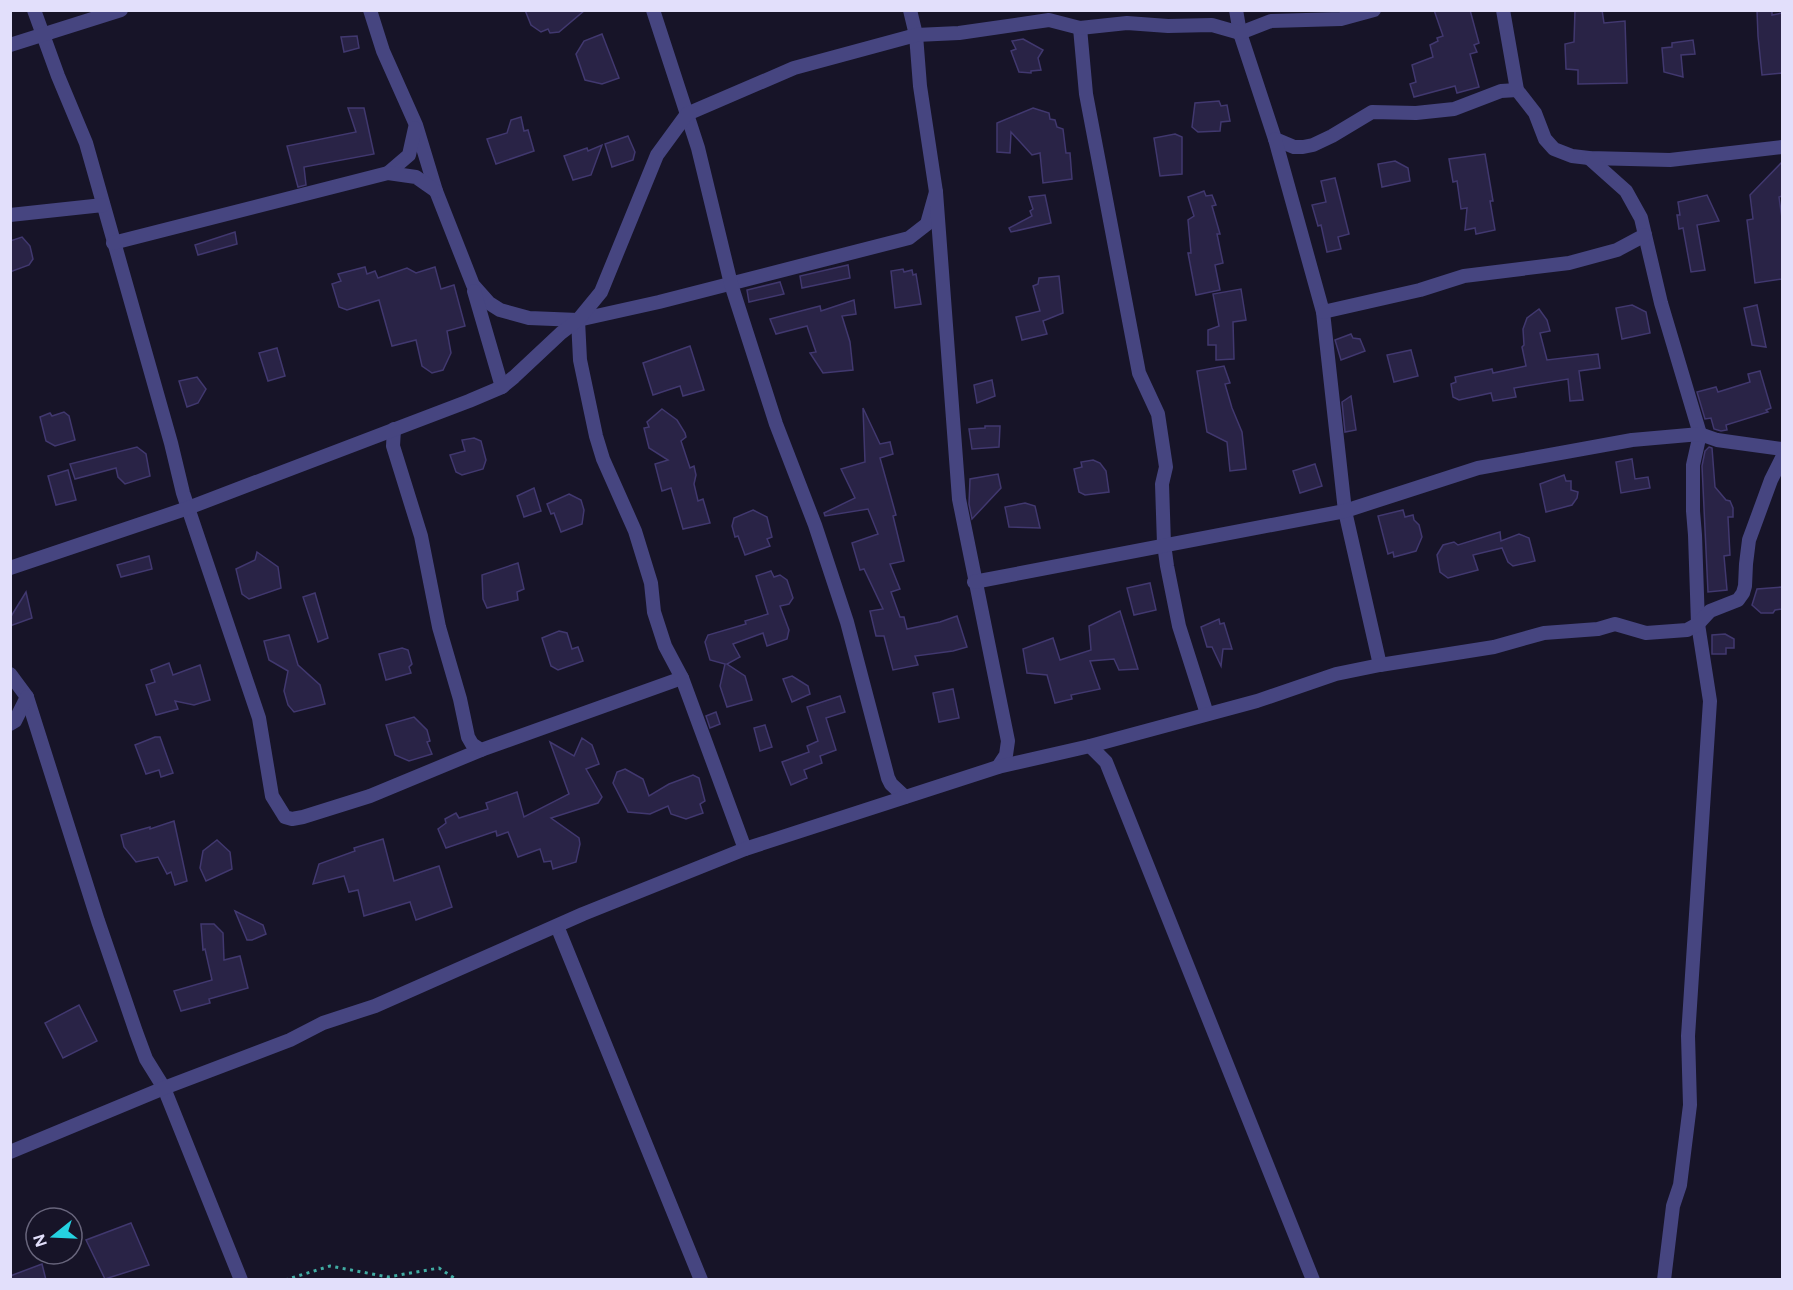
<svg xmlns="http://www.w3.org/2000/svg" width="1793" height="1290" font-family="Figtree,sans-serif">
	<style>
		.building { fill: #292346; stroke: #41386f; stroke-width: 1.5 }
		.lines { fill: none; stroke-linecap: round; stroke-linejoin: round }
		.path { stroke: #41aca3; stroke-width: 3; stroke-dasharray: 3 4.5; stroke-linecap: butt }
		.street { stroke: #464580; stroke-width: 14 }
	</style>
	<rect width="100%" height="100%" fill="#171428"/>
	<g class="building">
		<path d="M525 10H585L559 32 550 33 548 29 541 32 531 25Z"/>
		<path d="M1434 10H1470L1479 43 1474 45 1477 52 1470 54 1479 87 1457 93 1455 86 1414 97 1410 84 1416 82 1412 65 1433 57 1430 45 1438 41 1437 38 1443 36Z"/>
		<path d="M1575 10H1602L1604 23 1625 21 1627 83 1578 84V70L1566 69 1565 44 1574 42Z"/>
		<path d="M1757 10H1772V15L1782 13V73L1762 75 1758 36Z"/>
		<path d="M602 34 619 78 602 84 585 80 576 54 584 41Z"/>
		<path d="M357 36 359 48 344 52 341 37Z"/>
		<path d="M1023 39 1043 50 1038 58 1041 70 1031 71V73L1019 72 1011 51 1016 49 1012 41Z"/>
		<path d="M1693 40 1695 54 1681 55 1683 77 1664 72 1662 48 1672 47V43Z"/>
		<path d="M1219 101 1221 106 1227 105 1230 121 1221 122 1220 131 1198 132 1192 127 1195 103Z"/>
		<path d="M348 108H364L374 154 304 167 306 185 298 187 287 146 356 132Z"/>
		<path d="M1033 108 1049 113 1050 119 1055 120 1057 127 1063 129 1066 153H1070L1072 179 1043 183 1040 153 1032 155 1011 132 1010 153 997 152V123Z"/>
		<path d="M521 117 524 131 528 130 534 151 496 164 487 139 507 133 511 120Z"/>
		<path d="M1175 134 1182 137V174L1160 176 1154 138Z"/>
		<path d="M628 136 635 152 633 160 612 167 605 144Z"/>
		<path d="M602 145 591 175 573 180 564 156 587 148 588 151Z"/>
		<path d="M1485 154 1493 201H1490L1495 230 1476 234 1475 228 1465 230 1467 208 1461 209 1457 181 1453 182 1449 159Z"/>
		<path d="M1395 161 1408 168 1410 181 1382 187 1378 164Z"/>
		<path d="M1782 162V196L1779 197 1782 218V279L1755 283 1747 220 1753 219 1750 195Z"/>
		<path d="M1335 178 1349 234 1338 237 1341 249 1327 252 1321 225 1318 226 1312 205 1326 202 1321 181Z"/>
		<path d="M1204 191 1206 196 1212 195 1216 205 1212 206 1220 234H1217L1223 263 1215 265 1220 290 1196 295 1188 253H1191L1188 220 1194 216 1188 197Z"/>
		<path d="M1045 195 1051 223 1011 232 1009 228 1032 216 1030 211 1033 209 1029 197Z"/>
		<path d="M1707 195 1719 221 1697 225 1705 270 1691 272 1683 228 1679 229 1677 215H1680L1678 202Z"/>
		<path d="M235 232 237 244 198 255 195 245Z"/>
		<path d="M22 237 30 246 33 259 29 265 10 272V241Z"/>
		<path d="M848 265 850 278 802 288 800 276Z"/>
		<path d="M365 267 367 274 375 271 378 278 407 268 416 273 435 267 441 289 454 285 465 326 447 331 451 353 443 370 432 373 422 366 416 340 392 346 379 300 347 310 339 307 332 284 341 281 338 274Z"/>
		<path d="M903 269 904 272 912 270 913 275 916 274 921 304 895 308 891 271Z"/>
		<path d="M1059 276 1063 313 1043 321 1047 334 1022 340 1016 317 1040 311 1033 286 1038 284 1039 278Z"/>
		<path d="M780 282 784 294 749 302 747 290Z"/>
		<path d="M1241 289 1246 320 1233 322 1234 359 1216 360V345H1208V330L1219 326 1213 294Z"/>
		<path d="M854 300 856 314 842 316 850 342 853 370 823 373 810 353 816 352 807 326 776 334 770 319 820 306 821 311Z"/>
		<path d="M1632 305 1646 312 1650 333 1622 339 1616 308Z"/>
		<path d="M1757 305 1766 347 1752 345 1744 308Z"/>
		<path d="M1539 309 1547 320 1550 331 1540 333 1547 360 1598 354 1600 368 1579 371 1583 400 1570 401 1568 379 1514 388 1516 397 1493 401 1491 393 1459 400 1453 397 1451 384 1456 382 1455 377 1492 369 1493 373 1526 366 1522 347 1524 345 1523 329 1527 318Z"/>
		<path d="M1351 334 1353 338 1360 339 1365 351 1341 360 1335 340Z"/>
		<path d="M690 346 704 390 683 396 680 386 653 395 643 363Z"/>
		<path d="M277 348 285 376 268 381 259 353Z"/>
		<path d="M1411 350 1418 376 1394 382 1387 355Z"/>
		<path d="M1224 366 1230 383 1225 384 1232 408 1242 432 1246 469 1230 471 1227 442 1207 432 1197 371Z"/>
		<path d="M1760 371 1771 408 1766 410 1768 412 1726 425 1727 430 1721 431 1714 429 1711 418 1705 419 1697 392 1716 387 1718 392 1750 382 1748 374Z"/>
		<path d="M197 377 206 389 198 403 187 407 179 381Z"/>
		<path d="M992 380 995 396 977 403 974 385Z"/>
		<path d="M1351 396 1356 430 1345 432 1342 402Z"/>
		<path d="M863 408 880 444 890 442 893 454 880 458 896 515 893 516 904 561 890 564 900 589 891 592 900 617H904L907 629 940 622 957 616 967 647 953 651 915 656 918 665 893 670 884 636H876L870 611 883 609 864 569 860 570 852 543 878 534 868 509 825 516 824 513 855 498 841 469 865 462Z"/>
		<path d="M662 409 677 420 685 433 686 437 681 441 690 468 694 466 696 475 694 484 698 501 703 499 710 523 683 529 671 488 662 491 655 464 668 460 649 448 644 428 649 427 647 422Z"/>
		<path d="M64 412 69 416 75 440 55 446 46 441 40 417 50 413 52 416Z"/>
		<path d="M985 426H1000L999 447 972 449 969 429 985 428Z"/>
		<path d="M474 438 481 441 486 460 483 469 462 475 456 472 450 455 465 451 462 440Z"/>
		<path d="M137 447 146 454 150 476 125 484 118 477 116 468 75 479 70 464Z"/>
		<path d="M1709 447 1712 448 1715 487 1726 500 1730 501 1733 508V517H1728L1730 555 1724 556 1727 590 1708 592 1702 466 1705 451Z"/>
		<path d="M1632 459 1635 479 1648 477 1650 488 1621 493 1616 462Z"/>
		<path d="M1093 460 1100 463 1106 471 1109 492 1085 495 1079 492 1074 469 1082 467 1081 462Z"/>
		<path d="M1315 464 1322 486 1300 493 1293 471Z"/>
		<path d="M68 470 76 500 56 505 48 476Z"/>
		<path d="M998 474 1001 488 972 519 969 504 970 479Z"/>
		<path d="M1564 475 1566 481H1571V490L1578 492 1577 498 1572 505 1546 512 1540 484Z"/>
		<path d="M534 488 541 511 524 517 517 496Z"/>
		<path d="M569 494 581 500 584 510 582 524 561 532 554 513 551 514 547 504Z"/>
		<path d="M1025 503 1035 506 1040 528 1009 527 1005 507Z"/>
		<path d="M753 510 767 517 772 537 767 539 770 546 745 555 738 536 735 537 732 526 734 518Z"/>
		<path d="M1403 510 1405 517 1413 515 1414 520 1419 525 1422 537 1416 551 1394 557 1393 552 1388 554 1378 516Z"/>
		<path d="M1500 532 1501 541 1519 534 1529 538 1535 561 1513 566 1508 562 1502 548 1473 555 1478 570 1448 578 1440 572 1437 555 1443 545 1454 542 1458 545Z"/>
		<path d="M257 552 278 567 281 588 249 599 242 594 236 569 255 560Z"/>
		<path d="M149 556 152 569 121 577 117 565Z"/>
		<path d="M518 563 524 589 517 592 518 600 487 608 483 599 482 575Z"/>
		<path d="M771 571 774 577 780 575 787 580 793 598 789 604 780 606 789 630 787 639 767 646 763 633 733 644 740 657 727 664 745 676 752 700 727 707 720 686 725 664 710 660 705 642 708 635 746 624 745 621 768 614 756 576Z"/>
		<path d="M1150 583 1156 610 1134 615 1127 588Z"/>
		<path d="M1782 587V609L1775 610 1773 613H1761L1752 605 1757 589Z"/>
		<path d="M26 592 32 618 10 626V618Z"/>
		<path d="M315 593 328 638 318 642 303 597Z"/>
		<path d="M1120 611 1138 669 1119 670 1114 659 1090 661 1100 689 1071 695 1072 699 1055 703 1047 675 1027 673 1023 649 1053 638 1060 660 1091 650 1089 626Z"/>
		<path d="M1219 619 1220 624 1224 623 1232 649H1223L1221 666 1212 647H1207L1201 627Z"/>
		<path d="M559 631 567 633 572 649 578 647 583 661 558 670 551 666 542 638Z"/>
		<path d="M1725 634 1734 639V648H1726V654H1712V635Z"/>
		<path d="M289 635 298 665 320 685 325 704 294 712 288 705 284 691 288 671 269 660 264 641Z"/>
		<path d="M402 648 408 650 412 664 409 667 411 673 386 680 379 654Z"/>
		<path d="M169 663 173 675 200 665 210 700 194 705 175 701 178 709 156 715 146 685 155 682 151 670Z"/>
		<path d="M792 676 808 686 810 694 792 702 783 679Z"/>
		<path d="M953 689 959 718 939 722 933 693Z"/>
		<path d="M840 696 845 712 826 718 836 750 820 756 822 763 804 770 807 778 791 785 782 762 809 752 807 746 818 741 807 707Z"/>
		<path d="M716 712 720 724 710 728 706 716Z"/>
		<path d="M414 717 427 730 430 741 427 742 432 754 409 761 395 755 386 725Z"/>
		<path d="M765 725 772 747 760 751 754 728Z"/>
		<path d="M155 737H160L173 773 161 777 159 770 146 774 135 745Z"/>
		<path d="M582 738 592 745 599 764 586 769 602 797 598 803 551 818 579 838 580 844 576 862 553 869 551 861 544 862 540 849 518 857 508 832 497 836 496 831 446 848 438 829 446 823 445 819 456 813 459 818 488 809 486 803 517 792 524 817 569 794 550 742 574 756Z"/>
		<path d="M625 769 643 779 649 796 669 784 693 775 699 778 705 801 700 804 703 813 686 819 671 814 668 806 650 814 628 812 613 783 617 772Z"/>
		<path d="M174 821 187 881 175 885 171 872 167 874 158 857 136 862 124 847 121 835 150 827V829Z"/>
		<path d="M383 839 394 881 439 866 452 907 416 920 410 902 364 916 358 890 349 892 344 876 313 884 319 864 355 851 354 848Z"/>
		<path d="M217 840 230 852 232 869 206 881 200 868 203 851Z"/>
		<path d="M235 911 263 925 266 934 252 940H247Z"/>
		<path d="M201 924H214L223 933 224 960 240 956 248 988 209 999 210 1003 181 1011 174 991 212 980 205 949 203 950Z"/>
		<path d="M79 1005 97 1041 63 1058 45 1023Z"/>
		<path d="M131 1223 149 1265 105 1279 86 1240Z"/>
		<path d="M42 1264 46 1280H10V1276Z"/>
	</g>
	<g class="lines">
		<path class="path" d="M285 1280 330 1266 388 1277 439 1268 457 1280"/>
		<g class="street">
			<path d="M34 10 58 76 86 143 171 443 183 493 259 718 272 796 285 817 292 819 303 817 370 796 481 750 682 678"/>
			<path d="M370 10 383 51 416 125 436 191 473 285 489 303 500 310 529 318 578 320 659 302 909 238 927 224 936 192"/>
			<path d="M653 10 698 148 731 284 776 424 815 525 847 622 888 778 891 784 905 797"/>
			<path d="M910 10 916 35 920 86 936 192 959 499 1008 741 1006 755 998 767"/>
			<path d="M1236 10 1240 33 1275 139 1294 147H1303L1313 145 1332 136 1372 112 1416 113 1454 109 1501 91 1517 90"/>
			<path d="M1503 10 1517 90 1535 113 1545 139 1554 149 1572 156 1589 158 1670 160 1782 147"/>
			<path d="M1080 28 1086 94 1139 373 1158 414 1166 467 1162 484 1164 544 1167 566 1179 626 1207 714"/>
			<path d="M10 45 121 10"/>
			<path d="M1275 139 1323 312 1345 511 1380 665"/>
			<path d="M1589 158 1626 191 1641 218 1661 303 1700 434 1693 465V511L1695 535 1698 624 1710 701 1688 1036 1690 1105 1680 1185 1673 1206 1664 1280"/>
			<path d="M388 173 409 155 415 128"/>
			<path d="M10 215 103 205"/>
			<path d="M113 243 388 173 416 177 436 191"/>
			<path d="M474 291 502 387"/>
			<path d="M1323 312 1420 290 1464 276 1569 263 1617 250 1645 235"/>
			<path d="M578 320 580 360 596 436 603 459 635 531 651 583 654 612 665 646 682 678 745 849"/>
			<path d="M394 429 393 446 421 536 439 627 460 699 468 737 472 744 481 750"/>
			<path d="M10 568 188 508 469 401 502 387 514 377 561 333 578 320 601 292 657 155 687 114 794 68 916 35 959 33 1049 20 1080 28 1127 23 1168 26 1212 25 1240 33 1271 21 1341 19 1374 10"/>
			<path d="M974 582 1345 511 1478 468 1632 440 1700 434 1717 440 1782 449"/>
			<path d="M10 674 27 697 98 921 136 1032 146 1059 164 1088 241 1280"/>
			<path d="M10 724 15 721 27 697"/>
			<path d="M1090 746 1106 762 1313 1280"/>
			<path d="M557 926 701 1280"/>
			<path d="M10 1152 164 1088 290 1040 323 1023 375 1006 583 914 745 849 998 767 1090 746 1257 701 1336 674 1380 665 1494 647 1544 633 1598 629 1615 624 1646 633 1687 630 1698 624 1710 611 1738 600 1743 593 1745 586 1746 564 1749 540 1771 480 1782 458"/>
		</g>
	</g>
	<rect width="1793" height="1290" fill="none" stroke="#e2dffb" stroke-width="24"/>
	<g transform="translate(54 1236) rotate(252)"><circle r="28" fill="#171428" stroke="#68657c" stroke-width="1.5"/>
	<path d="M0-4.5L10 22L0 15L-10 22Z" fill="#25d2e1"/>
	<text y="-9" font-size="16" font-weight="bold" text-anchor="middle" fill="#e2dffb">N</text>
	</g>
</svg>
